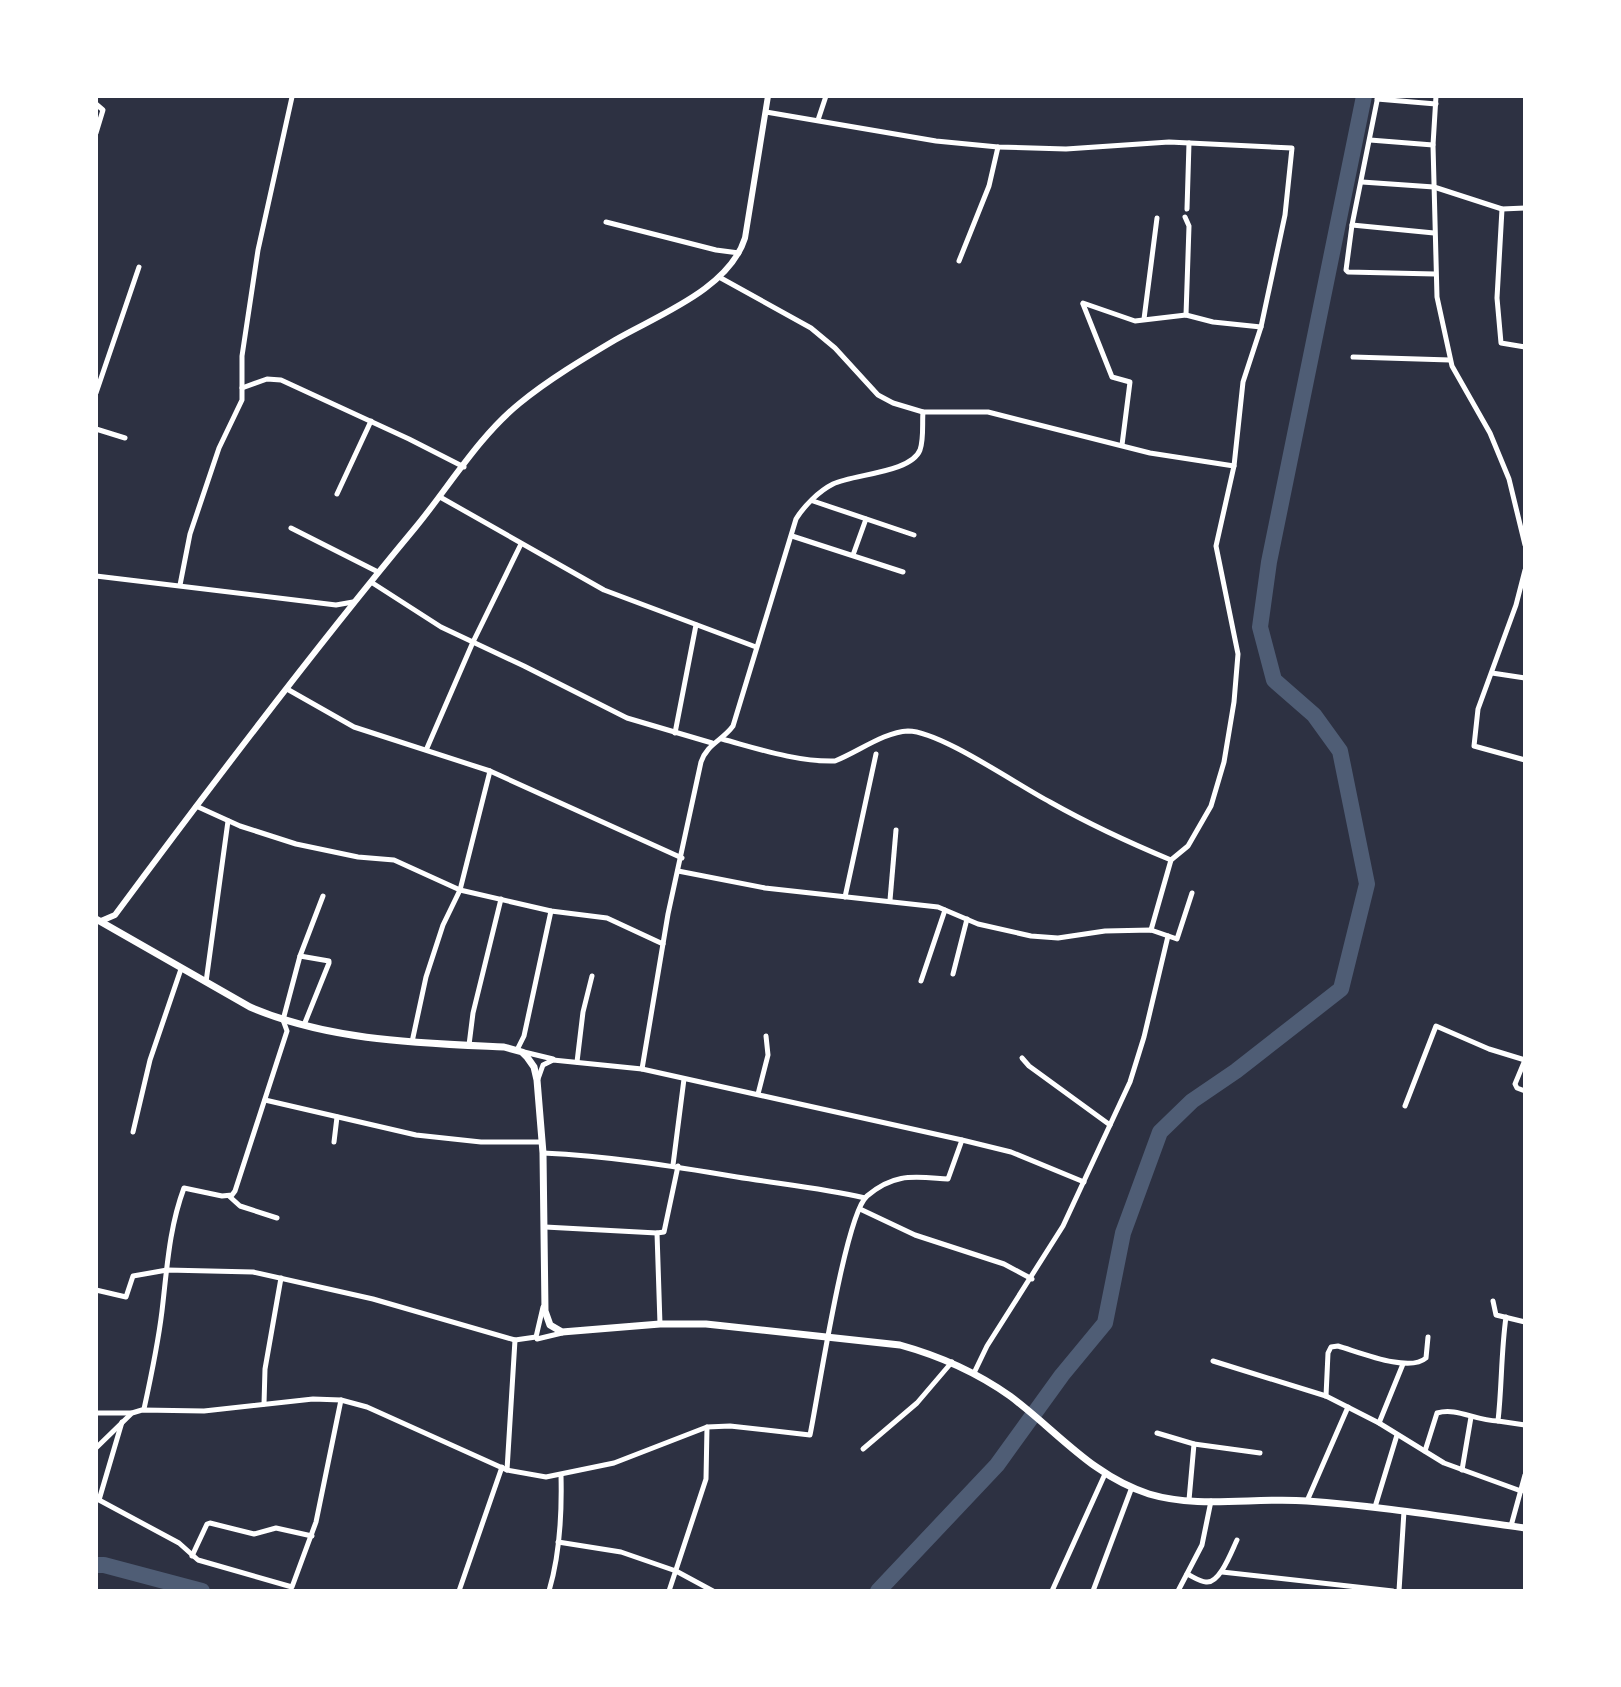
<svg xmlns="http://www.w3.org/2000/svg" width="1621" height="1687" font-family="Roboto,sans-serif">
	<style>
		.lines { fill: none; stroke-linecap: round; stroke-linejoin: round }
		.river { stroke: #4f5d75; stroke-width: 16 }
		.minor { stroke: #fff; stroke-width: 5 }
		.tertiary { stroke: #fff; stroke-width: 6 }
		.secondary { stroke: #fff; stroke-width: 7 }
	</style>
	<rect width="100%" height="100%" fill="#2d3142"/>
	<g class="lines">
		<g class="river">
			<path d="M96 1565H104L202 1591"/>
			<path d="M878 1591 997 1465 1062 1375 1105 1323 1123 1233 1160 1132 1192 1101 1236 1071 1341 989 1367 884 1340 751 1314 715 1274 680 1260 627 1269 562 1364 96"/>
		</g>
		<g class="minor">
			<path d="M1378 96 1352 225 1346 270 1348 272 1435 274"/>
			<path d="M1436 96 1433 145 1437 297 1452 366 1490 433 1509 479 1525 545"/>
			<path d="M1377 99 1436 104"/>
			<path d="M96 104 103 110 96 133"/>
			<path d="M766 112 936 141 998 147 1066 149 1169 142 1292 148 1285 215 1261 327 1243 382 1234 466 1216 546 1238 654 1234 702 1224 762 1211 806 1188 846 1171 860 1151 930"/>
			<path d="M818 120 826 96"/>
			<path d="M1370 140 1433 145"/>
			<path d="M1362 182 1434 187 1502 209 1525 208"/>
			<path d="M1187 209 1189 143"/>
			<path d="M1502 209 1497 298 1501 343 1525 347"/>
			<path d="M1185 217 1189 226 1186 315"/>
			<path d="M606 222 716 250 739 253"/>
			<path d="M1352 225 1434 233"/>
			<path d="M959 261 989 186 998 147"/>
			<path d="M719 277 811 328 835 348 878 395 893 403 923 412H988L1150 453 1234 466"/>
			<path d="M1083 303 1135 321 1186 315 1213 322 1261 327"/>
			<path d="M1083 304 1112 377 1130 382 1122 445"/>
			<path d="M1144 319 1157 218"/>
			<path d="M1353 357 1450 360"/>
			<path d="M242 388 267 379 281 380 409 439 464 467"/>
			<path d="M96 393 139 267"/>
			<path d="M96 429 125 438"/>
			<path d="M337 494 371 421"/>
			<path d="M440 497 604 590 756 647"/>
			<path d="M813 501 914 535"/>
			<path d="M291 528 378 572"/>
			<path d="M792 536 903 572"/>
			<path d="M853 555 866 519"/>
			<path d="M1525 570 1516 605 1478 709 1474 746 1525 760"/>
			<path d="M96 576 336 605 353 602"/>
			<path d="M371 582 441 627 524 666 627 718 712 743"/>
			<path d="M180 585 190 534 219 448 242 400V356L258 250 292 97"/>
			<path d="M1492 673 1525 678"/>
			<path d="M287 689 354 727 490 771 682 858"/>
			<path d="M675 733 696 625"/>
			<path d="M722 739C759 749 797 762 835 761 858 752 884 732 908 731 940 731 1019 786 1050 802 1089 824 1130 843 1171 860"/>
			<path d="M427 748 473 642 521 544"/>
			<path d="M196 806 240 826 296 844 358 857 394 860 460 890 551 911 607 918 663 944"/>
			<path d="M678 871 765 888 938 907 978 924 1031 936 1058 938 1105 931 1151 930 1177 939 1192 893"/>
			<path d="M845 897 876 754"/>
			<path d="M890 900 896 830"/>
			<path d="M300 956 329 961V963L304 1025"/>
			<path d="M953 974 967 919"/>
			<path d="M921 981 945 910"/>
			<path d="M206 982 228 821"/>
			<path d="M412 1042 426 977 443 925 460 890 490 771"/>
			<path d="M469 1045 473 1013 501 899"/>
			<path d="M517 1050 524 1036 551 911"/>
			<path d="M524 1052 553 1059"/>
			<path d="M1022 1058 1029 1066 1110 1125"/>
			<path d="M1525 1060 1515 1084 1517 1088 1525 1091"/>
			<path d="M577 1062 583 1012 592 976"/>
			<path d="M642 1069 668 914 701 762C707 744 722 741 733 726L796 519C804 506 819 491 833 484 853 474 911 473 920 450 924 439 922 423 923 412"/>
			<path d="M538 1079 543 1065 553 1060 642 1069 962 1140 1011 1152 1084 1182"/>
			<path d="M758 1094 768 1055 766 1036"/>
			<path d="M265 1100 416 1135 481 1142H542"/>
			<path d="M1405 1106 1436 1026 1489 1049 1525 1060"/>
			<path d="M133 1132 150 1060 181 969"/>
			<path d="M334 1142 337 1117"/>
			<path d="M543 1153C609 1156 672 1166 737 1177 780 1184 822 1188 865 1198"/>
			<path d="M673 1165 684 1079"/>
			<path d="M229 1196 240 1206 277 1218"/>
			<path d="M860 1209 915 1235 1004 1264 1032 1279"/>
			<path d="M545 1227 657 1233"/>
			<path d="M96 1290 126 1297 133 1276 167 1270 253 1272 373 1299 515 1340 536 1337 543 1307"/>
			<path d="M1493 1301 1496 1315 1525 1322"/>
			<path d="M1506 1317C1501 1352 1502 1386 1498 1421L1525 1425"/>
			<path d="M660 1324 657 1233 664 1232 678 1166"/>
			<path d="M537 1339 562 1333"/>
			<path d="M1213 1361 1326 1396 1379 1423 1444 1463 1521 1491"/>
			<path d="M974 1373 987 1346 1063 1226 1130 1082 1144 1037 1168 936"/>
			<path d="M1326 1396 1328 1353 1331 1347 1338 1346C1359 1352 1409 1373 1426 1358L1428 1337"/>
			<path d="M264 1404 265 1369 281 1278"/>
			<path d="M144 1409C151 1377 158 1344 162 1311 167 1269 169 1228 184 1188L222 1196 232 1195 235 1191 287 1031 283 1020 300 956 323 896"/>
			<path d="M96 1413H131"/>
			<path d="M122 1422 99 1500 179 1543 198 1560 292 1587 316 1522 341 1400"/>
			<path d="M1379 1423 1403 1364"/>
			<path d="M1157 1433 1194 1444 1260 1453"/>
			<path d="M96 1448 132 1413 142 1410 204 1411 313 1399 341 1400 367 1407 507 1470 546 1477 614 1463 707 1427 730 1426 810 1435C818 1397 845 1215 867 1196 895 1172 915 1177 948 1179L962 1140"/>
			<path d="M863 1449 917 1403 952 1362"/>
			<path d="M1425 1451 1437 1413C1457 1407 1475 1421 1498 1421"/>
			<path d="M507 1470 515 1340"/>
			<path d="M1462 1470 1471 1417"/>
			<path d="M1189 1500 1194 1444"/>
			<path d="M1307 1501 1348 1407"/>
			<path d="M1375 1507 1397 1435"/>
			<path d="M1511 1526 1525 1475"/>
			<path d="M558 1542 621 1552 676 1571 713 1591"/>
			<path d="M192 1556 207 1524 210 1523 254 1534 276 1528 312 1536"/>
			<path d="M1222 1572 1393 1591"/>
			<path d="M1187 1574C1192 1576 1200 1582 1206 1582 1220 1584 1232 1550 1237 1540"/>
			<path d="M459 1591 502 1467"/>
			<path d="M549 1591C560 1554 562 1514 561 1475"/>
			<path d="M669 1591 706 1479 707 1427"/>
			<path d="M1052 1591 1105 1474"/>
			<path d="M1093 1591 1132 1487"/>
			<path d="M1178 1591 1202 1545 1211 1501"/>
			<path d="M1399 1591 1404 1511"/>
		</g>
		<path class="tertiary" d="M101 921 115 915C212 784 311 653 415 528 449 487 478 437 520 403 548 380 583 359 615 340 658 315 729 289 745 238L768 96"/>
		<path class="secondary" d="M96 919 250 1007C329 1041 419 1043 504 1047L522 1052 527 1057 534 1067 537 1080 543 1153 545 1311 550 1325 562 1332 660 1324H706L900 1345C940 1356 976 1372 1010 1396 1056 1430 1092 1476 1149 1494 1199 1509 1255 1497 1307 1501 1380 1506 1452 1518 1525 1528"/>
	</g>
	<rect width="1621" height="1687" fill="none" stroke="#ffffff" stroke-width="196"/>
</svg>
